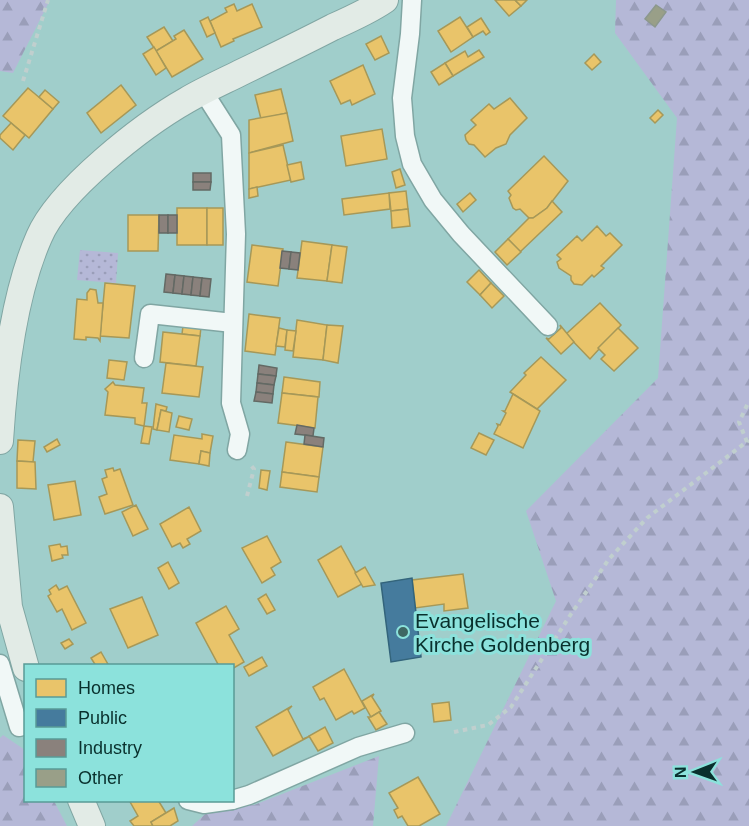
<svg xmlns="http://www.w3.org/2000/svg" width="749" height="826" font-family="Arial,sans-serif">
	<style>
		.forest { fill: url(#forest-firs) }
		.park { fill: url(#park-dots) }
		.homes { fill: #e9c46a; stroke: #a69858; stroke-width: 1.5 }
		.public { fill: #457b9d; stroke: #33647b; stroke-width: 1.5 }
		.industry { fill: #8a817c; stroke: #636964; stroke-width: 1.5 }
		.building { fill: #999f88; stroke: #8c988d; stroke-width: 1.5 }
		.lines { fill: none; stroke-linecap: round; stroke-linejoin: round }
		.street-casing { stroke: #80a6a3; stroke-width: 21 }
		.secondary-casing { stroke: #80a6a3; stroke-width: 28 }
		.path { stroke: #c0cfce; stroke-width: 4; stroke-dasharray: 4.5 4.5; stroke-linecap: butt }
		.street { stroke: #f1f8f7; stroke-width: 18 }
		.secondary { stroke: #e2ebe6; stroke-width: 26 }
		.poi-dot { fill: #3e6764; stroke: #8ce2dc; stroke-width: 2 }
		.labels { text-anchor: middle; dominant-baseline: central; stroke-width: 6; stroke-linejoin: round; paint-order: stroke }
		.poi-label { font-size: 21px; fill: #09302d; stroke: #8ce2dc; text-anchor: start }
	</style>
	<defs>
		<pattern id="forest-firs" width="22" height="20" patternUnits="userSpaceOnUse" patternTransform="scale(1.5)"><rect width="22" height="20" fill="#b5b8d7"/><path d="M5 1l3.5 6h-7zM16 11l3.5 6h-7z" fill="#9a9eb9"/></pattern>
		<pattern id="park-dots" width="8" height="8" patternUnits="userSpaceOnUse" patternTransform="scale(1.5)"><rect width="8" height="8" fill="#b5b8d7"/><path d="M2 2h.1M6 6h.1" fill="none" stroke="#9a9eb9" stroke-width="1.8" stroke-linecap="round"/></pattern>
	</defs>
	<rect width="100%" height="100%" fill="#a0cecb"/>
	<g class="forest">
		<path d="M0 0H50L13 73 0 71Z"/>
		<path d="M616 0H749V826H446L556 601 526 511 658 378 677 118 615 33Z"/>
		<path d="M3 735 25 750 26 800 54 801 67 826H0V738Z"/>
		<path d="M379 756 373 826H192L213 807 254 805Z"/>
	</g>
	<path class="park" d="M80 250 118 253 116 283 77 280Z"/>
	<g class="homes">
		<path d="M495 0H515L521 6 509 16Z"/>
		<path d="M515 0H527L521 6Z"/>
		<path d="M234 4 237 11 252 4 262 27 233 39 234 41 221 47 210 21 227 12 225 8Z"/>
		<path d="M208 17 215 33 207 37 200 21Z"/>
		<path d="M460 17 473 37 451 52 438 31Z"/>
		<path d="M481 18 490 32 486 35 483 31 473 37 467 27Z"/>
		<path d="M164 27 173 41 156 51 147 37Z"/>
		<path d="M184 30 203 59 172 77 156 51 176 39 174 36Z"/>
		<path d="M381 36 389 53 375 60 366 44Z"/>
		<path d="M154 47 166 68 156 75 143 54Z"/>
		<path d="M479 50 484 57 453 76 445 63 465 51 468 57Z"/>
		<path d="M594 54 601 62 592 70 585 63Z"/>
		<path d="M445 63 453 76 439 85 431 72Z"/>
		<path d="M363 65 375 94 352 105 350 100 341 104 330 81Z"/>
		<path d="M121 85 136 105 101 133 87 113Z"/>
		<path d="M28 88 53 109 29 138 3 116Z"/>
		<path d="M281 89 287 113 261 119 255 95Z"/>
		<path d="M45 90 59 102 53 109 39 97Z"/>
		<path d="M510 98 527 118 510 135 506 144 496 148 485 157 474 145 469 144 466 140 465 135 476 125 471 120 489 104 494 109Z"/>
		<path d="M658 110 663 115 655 123 650 118Z"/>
		<path d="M287 113 293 141 249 153V120Z"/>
		<path d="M11 123 25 135 13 150 0 138V135Z"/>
		<path d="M382 129 387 159 346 166 341 136Z"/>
		<path d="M283 145 291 180 249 189V153Z"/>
		<path d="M544 156 568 181 547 208 533 218H529L520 209 516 210 513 208 509 198 511 195 508 191Z"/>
		<path d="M301 162 304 179 291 182 287 165Z"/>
		<path d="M400 169 405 185 396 188 392 172Z"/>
		<path d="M257 187 258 196 249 198V189Z"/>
		<path d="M406 191 408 209 391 211 389 193Z"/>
		<path d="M389 193 390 209 344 215 342 199Z"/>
		<path d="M470 193 476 200 463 212 457 204Z"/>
		<path d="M552 201 562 212 520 252 508 239 529 218H533L547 208Z"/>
		<rect x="177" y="208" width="30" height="37"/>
		<rect x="207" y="208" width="16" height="37"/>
		<path d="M408 209 410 226 392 228 391 211Z"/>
		<path d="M128 215H159L158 251H128Z"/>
		<path d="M597 226 606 236 610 233 622 245 601 266 604 268 594 277 592 275 582 285 574 284 571 280V276L559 268 557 262 561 259 557 255 577 236 582 241Z"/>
		<path d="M508 239 521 252 507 265 495 252Z"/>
		<path d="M302 241 332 245 327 281 297 278Z"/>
		<path d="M252 245 283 249 278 286 247 282Z"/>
		<path d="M332 245 347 247 342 283 327 281Z"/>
		<path d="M479 270 491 283 480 295 467 282Z"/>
		<path d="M105 283 135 286 129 338 100 336Z"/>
		<path d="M491 283 504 296 492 308 480 295Z"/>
		<path d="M90 289 96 290 98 303H103L100 341 98 338 86 337V340L74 339 77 299 87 300V293Z"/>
		<path d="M600 303 621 325 590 359 566 334Z"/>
		<path d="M249 314 280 318 275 355 245 351Z"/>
		<path d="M297 320 327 325 323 360 293 357Z"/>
		<path d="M327 325 343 326 338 363 323 360Z"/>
		<path d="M560 325 574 342 561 354 546 338 549 339 561 328Z"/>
		<path d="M183 326 201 327 200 336 182 334Z"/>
		<path d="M279 328 287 330 285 347 276 346Z"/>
		<path d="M618 328 638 348 614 371 601 359 605 355 598 348Z"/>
		<path d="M287 330 296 331 293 351 285 350Z"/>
		<path d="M163 332 200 336 196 366 160 362Z"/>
		<path d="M541 357 566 380 537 409 510 392 526 375 524 373Z"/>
		<path d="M109 360 127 362 124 380 107 378Z"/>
		<path d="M166 363 203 367 199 397 162 393Z"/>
		<path d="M284 377 320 382 319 397 282 393Z"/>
		<path d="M113 382 115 385 144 388 142 403H147L144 426 135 424V418L105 415 108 392 105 389Z"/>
		<path d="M282 393 318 397 315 428 278 423Z"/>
		<path d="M513 394 540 411 523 448 494 434 498 426 497 424 500 425 506 413 503 411H505Z"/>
		<path d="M156 404 167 407 166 411 161 410 157 430 153 429Z"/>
		<path d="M161 410 172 413 169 432 157 430Z"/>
		<path d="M179 416 192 419 189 430 176 427Z"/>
		<path d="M144 426 152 427 149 444 141 443Z"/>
		<path d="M479 433 494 440 486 455 471 448Z"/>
		<path d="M202 434 213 436 210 453 201 451 199 464 170 460 174 435 202 439Z"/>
		<path d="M57 439 60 445 47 452 44 447Z"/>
		<path d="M18 440 35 441 33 462 17 461Z"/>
		<path d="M286 442 323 447 319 477 282 472Z"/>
		<path d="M201 451 210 453 209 466 199 464Z"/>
		<path d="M17 461 35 462 36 489 17 488Z"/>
		<path d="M113 468 114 471 120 469 133 505 105 514 99 497 107 494 102 479 107 477 105 470Z"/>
		<path d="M261 470 270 471 267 490 259 488Z"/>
		<path d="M282 472 319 477 317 492 280 487Z"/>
		<path d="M75 481 81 515 54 520 48 485Z"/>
		<path d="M136 505 148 529 133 536 122 512Z"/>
		<path d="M189 507 201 531 187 539 190 544 183 548 180 543 172 547 160 524Z"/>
		<path d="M267 536 281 562 271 568 275 575 262 583 242 548Z"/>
		<path d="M60 544 61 547 67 546 68 555H62L63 558 52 561 49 546Z"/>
		<path d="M341 546 362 584 338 597 318 560Z"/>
		<path d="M168 562 179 583 169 589 158 568Z"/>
		<path d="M365 567 375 585 363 587 355 573Z"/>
		<path d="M463 574 468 608 444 611V604L415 608 412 580Z"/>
		<path d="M56 585 59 590 67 586 86 623 72 630 62 609 57 612 48 596 51 594 49 590Z"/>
		<path d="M266 594 275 610 267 614 258 599Z"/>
		<path d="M142 597 158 635 128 648 110 609Z"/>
		<path d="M226 606 239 629 229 635 244 662 232 669V666H219L196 623Z"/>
		<path d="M69 639 73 644 65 649 61 643Z"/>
		<path d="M101 652 109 666H96L91 658Z"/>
		<path d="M262 657 267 666 249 676 244 667Z"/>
		<path d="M344 669 365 708 354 714 352 711 336 720 324 698 320 700 313 687Z"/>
		<path d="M374 694 372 697 381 711 371 717 362 701Z"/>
		<path d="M449 702 451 720 434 722 432 704Z"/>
		<path d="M292 706 288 710 303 739 310 736 273 756 256 727Z"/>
		<path d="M379 712 387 724 376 730 368 717H371Z"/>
		<path d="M325 727 333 743 318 751 309 736Z"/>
		<path d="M418 777 440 814 419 826H408L402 816 398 818 394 810 398 808 389 793Z"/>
		<path d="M129 800H158L166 813 151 822 153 826H134L130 821 138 816Z"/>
		<path d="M174 808 178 821 170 826H153L151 822Z"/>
	</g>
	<path class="public" d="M412 578 421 657 391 662 381 583Z"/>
	<g class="industry">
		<rect x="193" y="173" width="18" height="9"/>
		<path d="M193 182H211L210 190H193Z"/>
		<rect x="159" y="215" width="9" height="18"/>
		<rect x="168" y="215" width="9" height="18"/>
		<path d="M282 251 291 252 289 269 280 268Z"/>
		<path d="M291 252 300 253 298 270 289 269Z"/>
		<path d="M166 274 175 275 173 293 164 292Z"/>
		<path d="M175 275 184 276 182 294 173 293Z"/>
		<path d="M184 276 193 277 191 295 182 294Z"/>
		<path d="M193 277 202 278 200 296 191 295Z"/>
		<path d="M202 278 211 279 209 297 200 296Z"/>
		<path d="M259 365 277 368 276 376 258 374Z"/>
		<path d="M258 374 276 376 274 385 257 383Z"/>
		<path d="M257 383 274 385 273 394 256 392Z"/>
		<path d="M256 392 273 394 272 403 254 401Z"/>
		<path d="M297 425 314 428 313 436 295 434Z"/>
		<path d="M305 435 324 438 323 447 304 444Z"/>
	</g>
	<path class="building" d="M656 5 666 12 655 27 645 19Z"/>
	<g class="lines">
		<g class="street-casing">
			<g id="street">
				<path d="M412 0 410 34 402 98 405 136 412 164 433 200 461 234 548 326"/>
				<path d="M203 91 231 135 236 234 231 403 240 434 237 450"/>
				<path d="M144 358 150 314 233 323"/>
				<path d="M0 664 19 727 26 725"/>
				<path d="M188 800 204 804 232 800"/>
				<path d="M232 800 249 795 358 747 405 733"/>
			</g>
		</g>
		<g class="secondary-casing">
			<g id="secondary">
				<path d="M0 441C4 377 13 296 39 237 59 190 143 125 187 100 204 90 222 82 240 73 271 58 302 43 333 27 351 19 369 11 385 0"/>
				<path d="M0 507 9 607 26 668"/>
				<path d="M81 800 92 826"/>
			</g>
		</g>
		<g class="path">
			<path d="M23 81 48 0"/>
			<path d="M747 442 739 422 749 401"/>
			<path d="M247 496 254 469 249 463"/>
			<path d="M454 732 488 725 511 707 571 614 609 559 647 518 749 440"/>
		</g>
		<use href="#street" class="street"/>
		<use href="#secondary" class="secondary"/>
	</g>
	<circle class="poi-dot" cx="403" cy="632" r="6"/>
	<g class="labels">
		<g class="poi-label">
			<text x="415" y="620">Evangelische<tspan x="415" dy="24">Kirche Goldenberg</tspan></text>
		</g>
	</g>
	<rect x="24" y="664" width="210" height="138" fill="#8ce2dc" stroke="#589b96" stroke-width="1.5"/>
	<rect x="36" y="679" width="30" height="18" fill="#e9c46a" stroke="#589b96" stroke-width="1.5"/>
	<text x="78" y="694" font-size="18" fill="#09302d">Homes</text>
	<rect x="36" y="709" width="30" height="18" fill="#457b9d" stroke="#589b96" stroke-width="1.5"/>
	<text x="78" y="724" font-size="18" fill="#09302d">Public</text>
	<rect x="36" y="739" width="30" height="18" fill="#8a817c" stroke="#589b96" stroke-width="1.5"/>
	<text x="78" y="754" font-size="18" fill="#09302d">Industry</text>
	<rect x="36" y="769" width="30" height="18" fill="#999f88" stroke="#589b96" stroke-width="1.5"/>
	<text x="78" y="784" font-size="18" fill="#09302d">Other</text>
	<g transform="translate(695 772) rotate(269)" stroke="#8ce2dc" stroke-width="4.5" paint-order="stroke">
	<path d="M0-4.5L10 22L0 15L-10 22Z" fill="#09302d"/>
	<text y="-9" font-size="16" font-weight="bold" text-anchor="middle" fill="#09302d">N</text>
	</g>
</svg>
